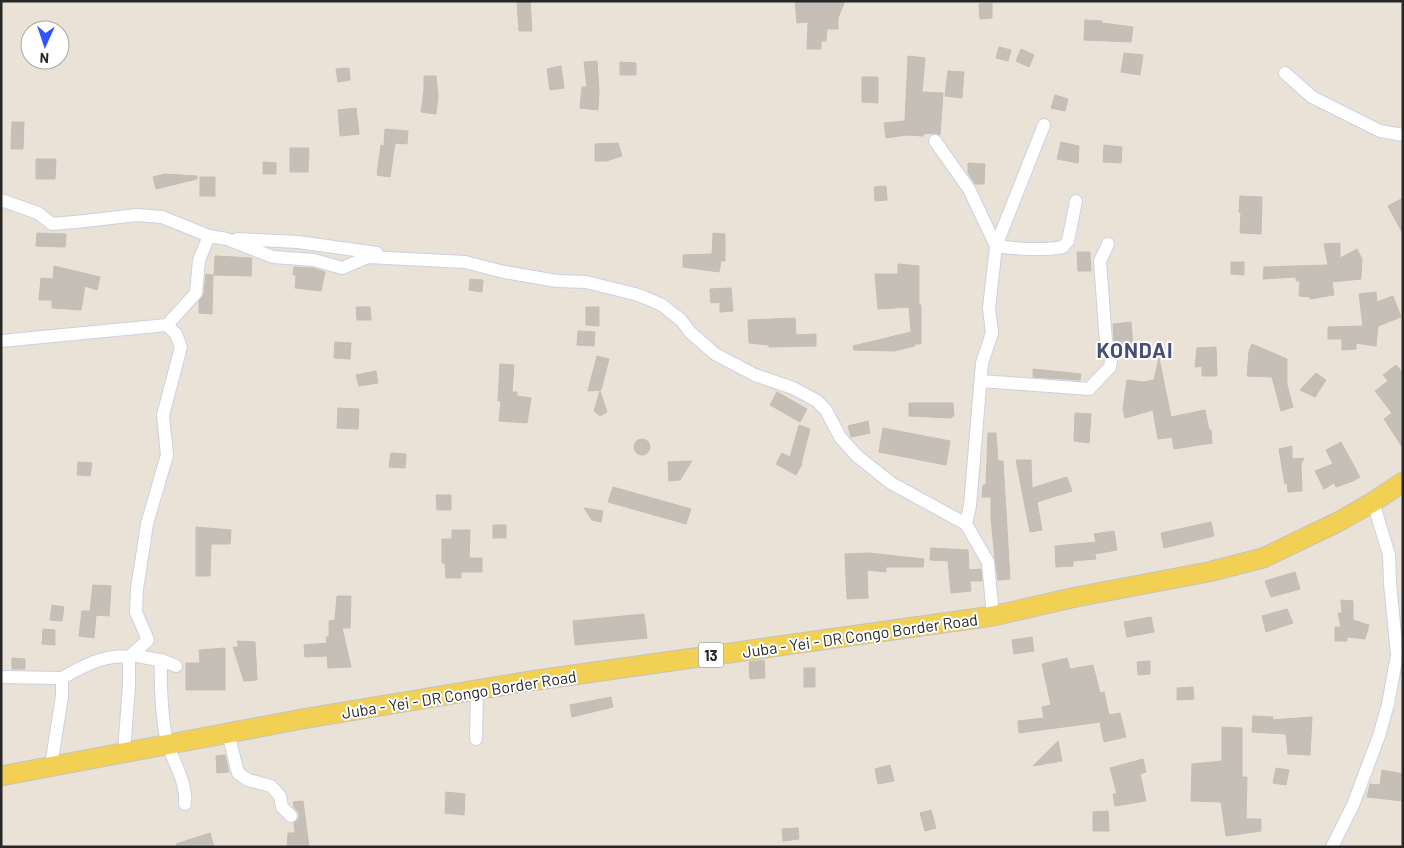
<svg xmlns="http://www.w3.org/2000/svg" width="1404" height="848" font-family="Barlow,sans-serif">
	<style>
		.building { fill: #c5bfb7; stroke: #c5beb1 }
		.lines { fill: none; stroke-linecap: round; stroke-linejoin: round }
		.minor-casing { stroke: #cdd0e1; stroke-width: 14 }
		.primary-casing { stroke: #c3c3c3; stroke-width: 21 }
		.minor { stroke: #fff; stroke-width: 12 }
		.primary { stroke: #f2d054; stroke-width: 19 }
		.labels { text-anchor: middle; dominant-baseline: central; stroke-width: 4; stroke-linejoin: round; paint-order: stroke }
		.shield { fill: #fff; stroke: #686868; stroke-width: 1 }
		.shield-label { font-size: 15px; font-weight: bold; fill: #272727 }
		.street-label { font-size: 16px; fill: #272727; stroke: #fff }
		.district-label { font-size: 21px; font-weight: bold; letter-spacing: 1px; fill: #474f77; stroke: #fff }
	</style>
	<rect width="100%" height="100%" fill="#eae2d7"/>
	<g class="building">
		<path d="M517 1H530L532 31H519Z"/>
		<path d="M795 1H845L838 18V29H827L826 41H821V49H807L808 22 797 23Z"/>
		<path d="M992 3V18L980 19 979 4Z"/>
		<path d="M1085 20 1102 21V23L1133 27 1131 42 1084 40Z"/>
		<path d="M999 47 1011 50 1008 61 996 58Z"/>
		<path d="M1021 49 1034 55 1029 67 1016 61Z"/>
		<path d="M1124 53 1143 55 1140 75 1121 72Z"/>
		<path d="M908 56 925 58 922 92 943 93 940 135 935 133 923 134V136L906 135 886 138 884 123 905 121Z"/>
		<path d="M597 61 599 91 598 110 580 108 582 87H587L584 62Z"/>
		<path d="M620 62 636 63V75H620Z"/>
		<path d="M561 66 564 88 550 90 547 69Z"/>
		<path d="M349 68 350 80 338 82 336 69Z"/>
		<path d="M948 71 964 72 962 98 945 96Z"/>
		<path d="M424 76H436L438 96 436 114 421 112 424 90Z"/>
		<path d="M862 77H878V103L862 102Z"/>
		<path d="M1055 95 1068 99 1065 111 1051 108Z"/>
		<path d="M356 108 359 134 340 136 338 110Z"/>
		<path d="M12 122H24L23 149H11Z"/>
		<path d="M385 129 408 131 407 144 395 143 390 177 377 175 381 145 384 146Z"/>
		<path d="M1061 142 1079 146 1078 163 1057 159Z"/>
		<path d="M618 143 622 156 606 161H595V144Z"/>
		<path d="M1104 145 1122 147 1121 163 1103 162Z"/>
		<path d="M290 148H309L308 172H290Z"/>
		<path d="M36 159H56L55 179H36Z"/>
		<path d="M263 162 276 163V174H263Z"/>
		<path d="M968 163 985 164 984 184H975L968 173Z"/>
		<path d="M165 174 197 176V179L156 189 153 177Z"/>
		<rect x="200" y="177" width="15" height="19"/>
		<path d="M886 186 887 200 875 201 874 187Z"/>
		<path d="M1240 196 1262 197 1261 234 1240 233 1241 213 1239 212Z"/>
		<path d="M1403 198V234L1388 206Z"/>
		<path d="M37 233 66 234 65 247 36 246Z"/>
		<path d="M713 233 725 234V261H721L719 272 683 267V255L712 254Z"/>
		<path d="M1340 243V258L1357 249 1362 259 1361 279 1332 282 1334 295 1310 299V297L1299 296 1300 281H1296V277L1263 279 1264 267 1328 265 1324 244Z"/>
		<path d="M1077 252H1090L1091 271H1078Z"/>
		<path d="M215 256 252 258 251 276 214 275Z"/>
		<path d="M1231 262H1244V275L1231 274Z"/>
		<path d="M898 264 919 266V305H921V344H914L915 346 894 351 854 350 853 346 911 332 909 307 878 309 875 274H898Z"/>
		<path d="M54 266 100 277 97 290 85 286 81 310 52 308V300H39L41 278 53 279Z"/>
		<path d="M294 267 313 268 325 272 321 291 295 288 296 275H293Z"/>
		<path d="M206 274 213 275 212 314 199 313V301L204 294Z"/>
		<path d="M470 279 483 280 482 292 469 290Z"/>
		<path d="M731 288 733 311 720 312V302L711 303 710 289Z"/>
		<path d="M1376 292 1377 302 1393 296 1401 317 1378 326 1376 346 1356 343V349L1342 350V339H1328V327L1363 326 1359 294Z"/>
		<path d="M356 307H370L371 320H357Z"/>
		<path d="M586 307H599V326L586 325Z"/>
		<path d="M795 318 796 335 816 334V346L769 347V345L749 343 748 320Z"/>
		<path d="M1131 322 1133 347 1118 349 1114 340 1113 324Z"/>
		<path d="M578 331 595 332 594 346 577 345Z"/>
		<path d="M335 342 351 343 350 359 334 358Z"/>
		<path d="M1252 344 1287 359V385L1293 407 1281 411 1272 377 1247 376 1249 351Z"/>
		<path d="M1216 347 1217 376H1202V366L1195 367 1197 348Z"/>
		<path d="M597 356 609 359 601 390 588 391Z"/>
		<path d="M1159 358 1171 417 1205 410 1209 430H1211L1212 443 1174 449 1172 437 1158 439 1153 410 1125 418 1123 409 1127 380 1143 382 1154 380Z"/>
		<path d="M500 364 514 365 512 392H517V396L531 398 527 423 499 421 501 401H498Z"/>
		<path d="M1396 365 1403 373V448L1384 419 1392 413 1375 391 1388 381 1383 375Z"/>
		<path d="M1033 369 1081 374 1080 380 1033 377Z"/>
		<path d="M376 371 378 383 359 386 356 375Z"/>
		<path d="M1316 373 1326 380 1315 397 1300 390Z"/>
		<path d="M600 391 607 412 600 416 594 411Z"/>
		<path d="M777 392 807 409 800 422 770 405Z"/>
		<path d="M909 403H953L954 416H952V418L909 416Z"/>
		<path d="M338 408 359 409 358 429 337 428Z"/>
		<path d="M1075 413 1091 414 1089 443 1074 441Z"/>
		<path d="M868 421 870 433 851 437 848 426Z"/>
		<path d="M799 425 810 429 801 464H802L796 475 776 464 782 453 790 457Z"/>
		<path d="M883 428 950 441 946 465 879 452Z"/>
		<path d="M988 433H996L998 461H1003L1010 579 1001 580H998L995 559 991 518V497H982L983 485H986Z"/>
		<circle cx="642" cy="447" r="8"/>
		<path d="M1341 442 1360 477 1353 481 1336 487 1334 483 1324 489 1315 471 1333 464 1326 450Z"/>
		<path d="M1292 446V459L1304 458 1301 464 1302 491 1288 492 1287 483 1285 484 1279 449Z"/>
		<path d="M391 453 406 454 405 468 389 467Z"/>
		<path d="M1016 460H1031L1032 488 1067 477 1072 491 1037 502 1042 530 1030 532Z"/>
		<path d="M692 461 680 480 669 481 668 462Z"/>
		<path d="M78 462 92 463 90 476 77 475Z"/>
		<path d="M613 487 691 509 686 524 608 502Z"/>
		<path d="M436 495H451V510H437Z"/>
		<path d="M584 508 603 511 601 522 592 520Z"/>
		<path d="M1211 522 1214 536 1164 548 1161 533Z"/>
		<rect x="493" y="525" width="13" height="13"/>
		<path d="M196 527 231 530 230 544H211L210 576H196Z"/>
		<path d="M452 530H470L469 558H482V572H461V578H446L445 563H442V539H452Z"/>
		<path d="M1114 531 1117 550 1095 554 1096 559 1073 561V566L1056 567 1055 546 1096 542 1094 534Z"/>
		<path d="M931 548 968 550 969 570 981 569 982 581H970L971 591 951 593 948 561 930 560Z"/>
		<path d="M868 553 924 559 923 567H886V572L867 570 868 598 847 599 845 554Z"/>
		<path d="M1295 572 1300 589 1271 597 1265 581Z"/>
		<path d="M93 585 111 586 109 616 96 615 94 638 79 636 82 611H90Z"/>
		<path d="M337 596H351L350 628H342L351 667 328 668 327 656 305 657 304 645 327 643 326 637H329V621L335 620Z"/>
		<path d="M1341 600 1353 601V620L1369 625 1365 639 1347 637V641H1335V627H1341L1338 613H1342Z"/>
		<path d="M52 605 64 607 62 621 50 620Z"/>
		<path d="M1287 609 1293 623 1266 632 1262 616Z"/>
		<path d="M644 614 647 638 575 645 573 621Z"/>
		<path d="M1151 617 1154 632 1127 637 1124 622Z"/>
		<path d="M43 629 55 630V645L42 644Z"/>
		<path d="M1032 637 1034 651 1014 654 1012 640Z"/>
		<path d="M237 641 255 642 257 680 244 681 233 647H239Z"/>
		<path d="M225 648V690H186V663H200L199 650Z"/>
		<path d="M12 658 25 659V669H12Z"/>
		<path d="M1067 658 1070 669 1093 665 1100 693 1104 692 1109 715 1120 713 1126 737 1104 742 1100 722 1019 733 1018 721 1044 718 1042 707 1051 705 1042 664Z"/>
		<path d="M764 660 765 678 750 679 749 662Z"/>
		<path d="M1150 661V674L1138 675 1137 662Z"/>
		<rect x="804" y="668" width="11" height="19"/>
		<path d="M1193 687 1194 699 1177 700V688Z"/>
		<path d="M611 697 613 707 572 717 570 705Z"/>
		<path d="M1253 716 1273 717 1272 720 1312 717 1310 755 1288 754 1286 734 1252 732Z"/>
		<path d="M1222 727 1242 728V777H1247L1246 819H1261V831L1226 836 1221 802 1191 801 1192 764 1222 761Z"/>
		<path d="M1058 741 1062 761 1033 766Z"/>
		<path d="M225 755 229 772 217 773 216 756Z"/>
		<path d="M1143 759 1146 772 1140 774 1146 801 1115 806 1113 794H1117L1110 768Z"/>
		<path d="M890 765 894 781 878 784 875 769Z"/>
		<path d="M1276 768 1289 770 1286 785 1273 783Z"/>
		<path d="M1382 770 1403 774V801L1367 797 1370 784 1380 785Z"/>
		<path d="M446 792 465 794 464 815 445 813Z"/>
		<path d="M303 801 309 847H287L288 833H295L294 823 299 818V813L294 807 293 802Z"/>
		<path d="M931 810 936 828 925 831 920 813Z"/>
		<path d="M1108 811 1109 831H1093V812Z"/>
		<path d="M798 828 799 839 783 841 782 829Z"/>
		<path d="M210 833 214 847H177L176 844Z"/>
	</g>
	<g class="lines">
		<g class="minor-casing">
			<g id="minor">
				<path d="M1285 73 1312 97 1380 131 1403 135"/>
				<path d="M935 141 969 189 996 246"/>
				<path d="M1 200 38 213 52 224 85 221 137 215 162 217 209 236"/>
				<path d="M237 239 298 242 377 253"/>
				<path d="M996 246C1018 249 1041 251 1063 247L1068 241 1076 201"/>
				<path d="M1 341 167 325 196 293 199 260 209 236 227 239 273 257 314 260 342 268 368 257 465 262 504 272 557 281 586 282 635 294 646 298 662 305 681 320 690 332 715 354 755 375 793 388 817 401 826 410 840 437 857 456 891 483 966 524"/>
				<path d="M981 381 1089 389 1110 367 1112 354 1106 342 1100 261 1108 244"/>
				<path d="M993 616 988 562 966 524 970 506 982 363 992 333 989 308 996 246 1044 125"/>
				<path d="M132 655 164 661 176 666"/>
				<path d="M161 660C160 681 162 726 168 745 175 766 187 782 185 804"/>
				<path d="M1 677 62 678"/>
				<path d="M228 733 238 773 248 780 271 786 280 796 282 807 291 816"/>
				<path d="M476 739 477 690"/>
				<path d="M124 752 129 685V657"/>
				<path d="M51 766 62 696V678C83 666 105 654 129 657L148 640 136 612 137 589 147 524 167 455 163 415 181 347 176 334 167 325"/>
				<path d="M1332 847 1353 805 1379 736 1388 704 1397 655 1390 583 1389 555 1373 502"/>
			</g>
		</g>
		<g class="primary-casing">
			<path id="primary" d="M1 776 302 719 530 681 993 616 1076 597 1208 572 1263 558 1338 522 1373 502 1403 482"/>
		</g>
		<use href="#minor" class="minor"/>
		<use href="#primary" class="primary"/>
	</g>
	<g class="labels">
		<rect class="shield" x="698.5" y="642.5" width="25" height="25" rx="4"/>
		<g class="shield-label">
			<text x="711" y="655">13</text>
		</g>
		<g class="street-label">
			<text transform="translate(860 635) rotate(-8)">Juba - Yei - DR Congo Border Road</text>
			<text transform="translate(459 694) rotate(-9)">Juba - Yei - DR Congo Border Road</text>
		</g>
		<g class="district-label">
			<text x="1135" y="349">KONDAI</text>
		</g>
	</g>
	<rect width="1404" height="848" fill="none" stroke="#272727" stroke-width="5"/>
	<g transform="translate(45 45) rotate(183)"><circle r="24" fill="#ffffff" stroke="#a9a9a9"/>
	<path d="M0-4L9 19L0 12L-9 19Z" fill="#3153fd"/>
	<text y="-8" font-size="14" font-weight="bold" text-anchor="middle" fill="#272727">N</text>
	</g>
</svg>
